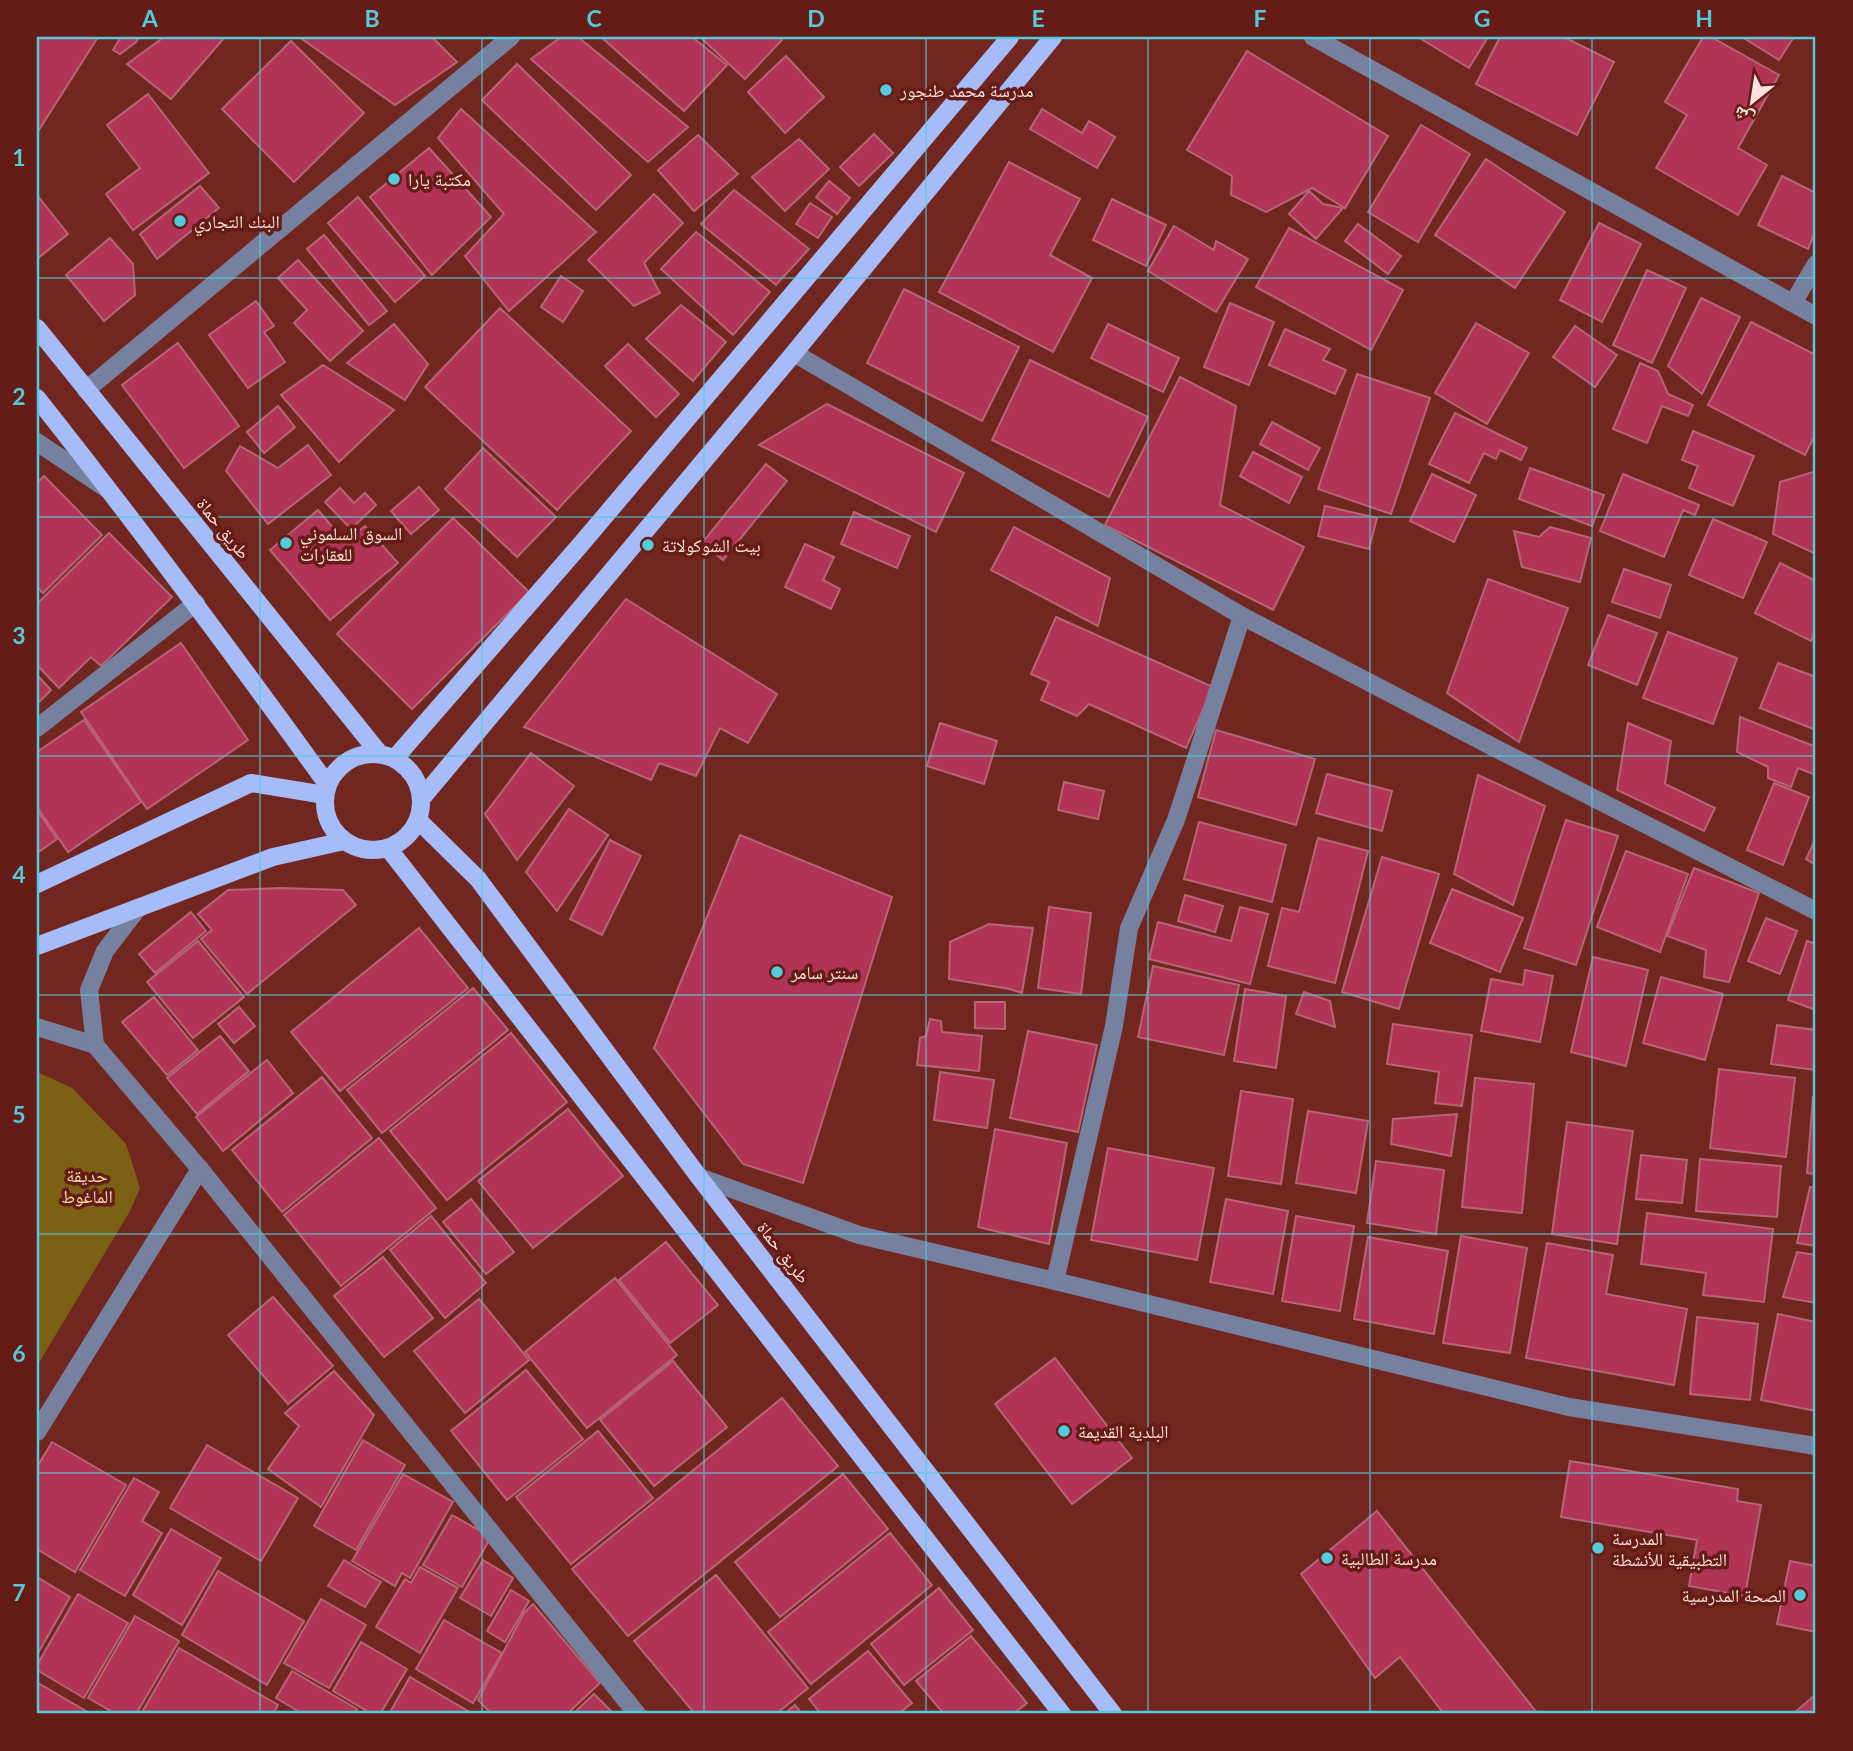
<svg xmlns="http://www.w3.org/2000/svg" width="1853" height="1751" font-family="Lato,'Noto Naskh Arabic',sans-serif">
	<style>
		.green { fill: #7c6114 }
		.building { fill: #b13457; stroke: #b76575; stroke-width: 2 }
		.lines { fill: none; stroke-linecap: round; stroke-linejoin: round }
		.minor { stroke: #75819f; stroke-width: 18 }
		.major { stroke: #a5bcf9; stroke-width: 18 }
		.grid { fill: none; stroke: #53cbdc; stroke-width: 2; stroke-opacity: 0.55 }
		.poi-dot { fill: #53cbdc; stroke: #651b16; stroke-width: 2.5 }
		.labels { text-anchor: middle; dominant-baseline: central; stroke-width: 7; stroke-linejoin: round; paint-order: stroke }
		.poi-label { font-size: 18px; fill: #fee2dd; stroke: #651b16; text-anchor: start }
		.street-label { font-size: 18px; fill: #fee2dd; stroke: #651b16 }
		.park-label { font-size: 18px; fill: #f9e2a9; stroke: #651b16 }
		.neatline { fill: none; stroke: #53cbdc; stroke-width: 2.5 }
		.grid-label { font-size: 23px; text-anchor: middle; font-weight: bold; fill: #53cbdc }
	</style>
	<rect width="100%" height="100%" fill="#712720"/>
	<path class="green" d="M37 1072 72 1088 126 1144 140 1188 130 1211 37 1366Z"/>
	<g class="building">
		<path d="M37 37H98L37 133Z"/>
		<path d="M121 37H139L136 42 120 54 113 50Z"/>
		<path d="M164 37H225L171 99 127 64Z"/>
		<path d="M303 37H432L457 62 395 105 302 39Z"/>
		<path d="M561 37H578L688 127 648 162 531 59Z"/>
		<path d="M601 37H692L727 65 684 111Z"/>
		<path d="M700 37H778L782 40 745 79Z"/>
		<path d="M1418 37H1488L1469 68Z"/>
		<path d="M1500 37H1564L1614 62 1577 135 1476 84Z"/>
		<path d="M1703 37H1711L1779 75 1738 148 1767 165 1738 215 1656 168 1687 115 1665 102Z"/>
		<path d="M1742 37H1794L1779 60Z"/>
		<path d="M291 41 364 113 294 182 222 109Z"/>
		<path d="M1247 51 1388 136 1345 208 1312 188 1266 212 1231 195 1232 176 1187 150Z"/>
		<path d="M786 56 824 97 785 133 748 92Z"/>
		<path d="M517 64 631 175 596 210 482 100Z"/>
		<path d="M148 94 209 173 133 230 106 194 140 168 107 125Z"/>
		<path d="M461 109 596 232 509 311 465 256 504 214 438 138Z"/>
		<path d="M1042 109 1082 133 1089 121 1115 137 1097 168 1030 129Z"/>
		<path d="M1421 125 1470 154 1418 242 1368 212Z"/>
		<path d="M874 134 893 153 859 186 840 167Z"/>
		<path d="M698 135 738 174 694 211 658 170Z"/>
		<path d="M799 139 829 169 785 211 752 177Z"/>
		<path d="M429 148 491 217 432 275 370 197Z"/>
		<path d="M1486 159 1565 212 1515 288 1435 235Z"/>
		<path d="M1009 162 1080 199 1050 255 1092 278 1053 352 939 292Z"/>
		<path d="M1782 176 1816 193V230L1808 249 1758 225Z"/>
		<path d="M829 181 850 198 837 214 816 197Z"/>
		<path d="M200 186 219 208 157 259 140 234Z"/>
		<path d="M734 190 809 249 776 285 701 224Z"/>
		<path d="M1309 191 1323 204 1343 208 1316 239 1289 214Z"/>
		<path d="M654 194 683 223 644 263 660 293 634 306 588 260Z"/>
		<path d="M37 195 68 234 37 259Z"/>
		<path d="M358 197 425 276 395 302 328 223Z"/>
		<path d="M1112 199 1166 225 1146 266 1093 240Z"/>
		<path d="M810 203 832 217 818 238 796 224Z"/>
		<path d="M1599 223 1641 244 1602 322 1560 300Z"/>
		<path d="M1358 224 1401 256 1388 274 1345 241Z"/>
		<path d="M1174 226 1214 250 1216 241 1248 259 1216 312 1148 271Z"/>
		<path d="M1289 228 1403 290 1371 350 1256 287Z"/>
		<path d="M696 232 770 292 733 335 661 269Z"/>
		<path d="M324 235 387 311 369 325 307 249Z"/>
		<path d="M110 238 133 264 135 295 104 321 66 275Z"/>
		<path d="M298 260 363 331 330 361 294 323 307 310 278 278Z"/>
		<path d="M1647 270 1686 288 1652 363 1613 345Z"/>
		<path d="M561 276 583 291 563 322 541 307Z"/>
		<path d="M904 289 1019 347 982 421 867 363Z"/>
		<path d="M1701 298 1740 317 1702 394 1668 366Z"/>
		<path d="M256 301 274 326 264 332 285 362 248 388 209 335Z"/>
		<path d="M1230 303 1274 322 1249 385 1204 367Z"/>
		<path d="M681 305 726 342 693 381 646 339Z"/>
		<path d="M500 308 631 431 557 510 425 387Z"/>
		<path d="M1751 322 1816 355V433L1805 455 1708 405Z"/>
		<path d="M1476 323 1529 353 1487 424 1435 393Z"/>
		<path d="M394 324 428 364 405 400 347 363Z"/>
		<path d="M1108 324 1179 358 1163 392 1091 358Z"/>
		<path d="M1575 326 1617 355 1595 387 1553 357Z"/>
		<path d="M1285 329 1330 349 1323 360 1346 370 1335 394 1269 365Z"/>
		<path d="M178 343 239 426 184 468 122 385Z"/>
		<path d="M628 344 679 394 656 417 605 366Z"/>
		<path d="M1030 360 1148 417 1109 497 992 440Z"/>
		<path d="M1640 363 1658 371 1668 394 1693 405 1688 416 1662 406 1647 443 1613 429Z"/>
		<path d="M323 365 394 410 339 462 281 395Z"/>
		<path d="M1357 374 1430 398 1391 514 1318 489Z"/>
		<path d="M1180 377 1236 406 1220 505 1304 547 1273 610 1105 525Z"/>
		<path d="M827 404 964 473 936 532 759 445Z"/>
		<path d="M278 406 295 427 264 453 247 432Z"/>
		<path d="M1455 413 1527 448 1521 460 1500 450 1496 459 1484 453 1469 483 1429 464Z"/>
		<path d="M1272 422 1320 448 1308 470 1260 444Z"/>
		<path d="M1693 431 1754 456 1733 506 1689 488 1698 466 1682 460Z"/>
		<path d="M308 445 331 475 268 524 226 471 240 446 278 468Z"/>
		<path d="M483 448 556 517 517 557 445 489Z"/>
		<path d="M1253 452 1302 477 1289 503 1240 476Z"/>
		<path d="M766 464 787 481 723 560 702 543Z"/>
		<path d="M1530 468 1604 495 1592 526 1519 499Z"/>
		<path d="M1816 471V554L1773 534 1780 482Z"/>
		<path d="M1432 474 1476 495 1454 542 1410 521Z"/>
		<path d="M1623 474 1699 505 1695 515 1683 510 1664 557 1600 531Z"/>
		<path d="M44 476 102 535 43 593 37 587V483Z"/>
		<path d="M419 487 439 510 411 534 391 511Z"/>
		<path d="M340 488 354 503 365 493 376 505 351 529 325 502Z"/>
		<path d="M1325 506 1377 518 1369 549 1318 536Z"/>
		<path d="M318 510 345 542 365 526 398 563 330 620 270 550Z"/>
		<path d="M854 512 910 536 897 568 841 544Z"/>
		<path d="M453 518 529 592 412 709 337 634Z"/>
		<path d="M1713 519 1767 542 1743 598 1689 575Z"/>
		<path d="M1014 527 1110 578 1098 626 991 570Z"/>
		<path d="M1550 527 1591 538 1580 582 1522 567 1514 531 1539 537Z"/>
		<path d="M109 533 172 597 101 666 91 657 59 688 37 665V604Z"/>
		<path d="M805 544 834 557 823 580 840 589 831 609 785 587Z"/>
		<path d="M1780 563 1816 581V630L1811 641 1755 613Z"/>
		<path d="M1624 569 1671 585 1660 618 1612 602Z"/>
		<path d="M1488 579 1568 608 1519 742 1447 693Z"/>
		<path d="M626 599 777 694 748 743 720 728 696 776 659 763 651 780 524 727Z"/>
		<path d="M1608 615 1657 633 1637 685 1588 665Z"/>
		<path d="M1056 617 1213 687 1186 748 1089 704 1077 716 1041 700 1049 682 1031 674Z"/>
		<path d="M1668 632 1737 658 1713 724 1643 698Z"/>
		<path d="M181 643 248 740 147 809 81 712Z"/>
		<path d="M1778 663 1816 677V730L1760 708Z"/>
		<path d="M37 675 51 690 37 704Z"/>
		<path d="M1740 717 1816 747V775L1798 768 1791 787 1768 778V767L1737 752Z"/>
		<path d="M84 720 141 802 68 852 37 807V752Z"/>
		<path d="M940 723 997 741 984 784 927 766Z"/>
		<path d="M1628 723 1671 741 1665 784 1715 808 1704 831 1617 790Z"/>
		<path d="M1216 730 1315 759 1296 825 1198 797Z"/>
		<path d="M531 753 574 786 517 860 485 814Z"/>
		<path d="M1327 774 1392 791 1382 831 1316 813Z"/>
		<path d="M1478 775 1545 806 1513 905 1454 874Z"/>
		<path d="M1064 782 1104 791 1098 819 1058 810Z"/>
		<path d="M1774 783 1809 797 1783 865 1747 850Z"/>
		<path d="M569 809 608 835 557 911 526 872Z"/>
		<path d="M37 810 57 839 37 853Z"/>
		<path d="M1566 820 1618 836 1576 965 1524 948Z"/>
		<path d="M1199 822 1286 845 1272 902 1184 879Z"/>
		<path d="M740 835 892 897 803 1183 743 1164 654 1048Z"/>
		<path d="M1318 838 1368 851 1335 983 1268 966 1282 908 1299 912Z"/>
		<path d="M1816 838V865L1806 859Z"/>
		<path d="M610 840 641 856 602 935 570 919Z"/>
		<path d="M1626 851 1688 874 1660 952 1597 927Z"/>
		<path d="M1382 857 1439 874 1399 1009 1342 992Z"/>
		<path d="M1694 868 1759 893 1729 982 1704 977 1706 950 1667 936Z"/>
		<path d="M281 888 343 890 356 905 247 994 201 939 212 930 198 914 228 890Z"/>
		<path d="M1452 889 1523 918 1500 972 1430 943Z"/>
		<path d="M1185 895 1223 906 1215 932 1178 921Z"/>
		<path d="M1049 907 1091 913 1081 994 1038 988Z"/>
		<path d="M1240 907 1268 914 1250 984 1149 959 1158 922 1231 941Z"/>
		<path d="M191 912 206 931 155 973 139 954Z"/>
		<path d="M1766 918 1797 931 1780 974 1748 961Z"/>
		<path d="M989 924 1033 928 1022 993 1010 989 949 979 950 942Z"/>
		<path d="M419 928 468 988 340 1091 291 1032Z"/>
		<path d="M198 941 244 997 193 1038 147 982Z"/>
		<path d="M1807 941 1816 944V1010L1788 1000Z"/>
		<path d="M1593 957 1648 970 1626 1066 1571 1052Z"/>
		<path d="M1153 966 1239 985 1224 1055 1138 1037Z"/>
		<path d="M1525 970 1553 976 1540 1042 1481 1031 1491 979 1523 985Z"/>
		<path d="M1661 977 1723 994 1705 1060 1643 1043Z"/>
		<path d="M473 988 508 1030 382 1133 347 1090Z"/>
		<path d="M1245 989 1286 996 1276 1068 1234 1061Z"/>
		<path d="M1304 992 1330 1001 1335 1027 1296 1014Z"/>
		<path d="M154 997 198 1050 167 1075 122 1022Z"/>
		<path d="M975 1002H1005V1029L975 1028Z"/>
		<path d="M239 1007 255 1026 234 1043 218 1024Z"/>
		<path d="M930 1019 941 1021 942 1032 982 1036 979 1071 917 1065 920 1038 926 1036Z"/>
		<path d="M1393 1024 1472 1035 1462 1106 1435 1103 1439 1072 1387 1064Z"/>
		<path d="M1777 1025 1816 1030V1070L1771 1064Z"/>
		<path d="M1028 1031 1097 1045 1078 1132 1010 1118Z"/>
		<path d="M511 1033 567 1102 447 1200 390 1131Z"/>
		<path d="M220 1036 249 1071 197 1114 167 1078Z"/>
		<path d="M267 1060 293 1093 223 1151 196 1117Z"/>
		<path d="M1719 1069 1795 1078 1786 1157 1710 1148Z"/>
		<path d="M940 1072 994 1080 987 1128 934 1120Z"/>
		<path d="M322 1077 372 1138 282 1212 232 1150Z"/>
		<path d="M1475 1078 1534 1084 1522 1213 1462 1207Z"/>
		<path d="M1241 1091 1293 1099 1281 1184 1228 1176Z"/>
		<path d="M1813 1097 1816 1098V1174L1807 1173Z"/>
		<path d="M568 1109 623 1176 533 1248 478 1181Z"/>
		<path d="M1308 1111 1368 1121 1356 1193 1296 1183Z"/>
		<path d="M1457 1114 1451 1156 1391 1144 1393 1119Z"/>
		<path d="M1567 1122 1633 1131 1617 1244 1552 1234Z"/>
		<path d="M995 1129 1067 1143 1049 1244 978 1227Z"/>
		<path d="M379 1138 436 1208 341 1286 284 1215Z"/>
		<path d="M1108 1148 1214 1168 1197 1260 1091 1240Z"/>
		<path d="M1641 1155 1687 1160 1682 1203 1636 1199Z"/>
		<path d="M1700 1159 1781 1166 1777 1217 1696 1211Z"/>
		<path d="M1376 1161 1444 1170 1436 1234 1367 1223Z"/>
		<path d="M1810 1187 1816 1188V1246L1797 1243Z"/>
		<path d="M471 1199 514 1252 486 1274 443 1222Z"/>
		<path d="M1226 1199 1288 1211 1273 1294 1210 1282Z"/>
		<path d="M1647 1213 1773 1229 1764 1302 1703 1295 1706 1273 1641 1264Z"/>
		<path d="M431 1216 486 1283 445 1318 390 1250Z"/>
		<path d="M1296 1216 1354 1226 1340 1311 1282 1301Z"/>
		<path d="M1461 1236 1527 1248 1510 1353 1443 1343Z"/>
		<path d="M1368 1237 1448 1251 1434 1334 1354 1319Z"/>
		<path d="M666 1242 718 1305 670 1343 619 1280Z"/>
		<path d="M1547 1243 1613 1255 1606 1294 1687 1309 1674 1385 1526 1358Z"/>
		<path d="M1797 1252 1816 1255V1303L1783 1297Z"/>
		<path d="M383 1257 433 1318 384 1357 334 1296Z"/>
		<path d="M615 1278 677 1355 587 1428 525 1352Z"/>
		<path d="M273 1297 333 1366 288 1404 228 1335Z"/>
		<path d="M479 1299 529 1360 465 1413 414 1351Z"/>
		<path d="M1778 1314 1816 1322V1411L1761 1400Z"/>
		<path d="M1697 1317 1758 1324 1750 1400 1690 1394Z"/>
		<path d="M1055 1358 1132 1458 1072 1504 995 1404Z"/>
		<path d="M673 1361 727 1427 654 1486 600 1420Z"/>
		<path d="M526 1370 583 1439 507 1500 451 1431Z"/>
		<path d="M334 1371 374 1415 321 1507 268 1469 299 1426 285 1413Z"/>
		<path d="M782 1398 838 1466 628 1636 572 1569Z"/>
		<path d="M598 1431 653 1498 571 1564 516 1497Z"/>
		<path d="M363 1440 405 1465 356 1550 314 1526Z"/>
		<path d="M52 1442 126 1485 75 1572 37 1549V1467Z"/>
		<path d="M207 1445 298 1498 261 1561 170 1508Z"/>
		<path d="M1570 1461 1738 1489 1737 1501 1761 1505 1745 1596 1689 1586 1697 1540 1561 1517Z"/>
		<path d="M403 1474 453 1502 410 1578 402 1573 395 1586 352 1561Z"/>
		<path d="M843 1474 888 1529 780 1617 735 1562Z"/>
		<path d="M134 1478 159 1492 142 1521 162 1533 125 1596 80 1570Z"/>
		<path d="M1377 1511 1538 1714H1444L1400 1657 1375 1678 1301 1574Z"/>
		<path d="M452 1515 491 1537 462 1587 423 1565Z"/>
		<path d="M171 1529 221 1558 182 1625 133 1595Z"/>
		<path d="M890 1533 932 1585 811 1684 768 1632Z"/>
		<path d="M344 1560 381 1582 365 1607 328 1586Z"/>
		<path d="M483 1560 513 1578 491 1616 460 1598Z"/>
		<path d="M1790 1561 1816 1566V1632L1777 1624Z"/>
		<path d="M420 1567 458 1588 420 1653 376 1627 405 1579 411 1583Z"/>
		<path d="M218 1571 304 1621 267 1685 182 1635Z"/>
		<path d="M716 1575 808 1688 776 1714H695L634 1641Z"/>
		<path d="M37 1577 70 1597 37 1655Z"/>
		<path d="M939 1588 973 1630 904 1685 871 1644Z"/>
		<path d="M511 1590 529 1601 505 1642 487 1631Z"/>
		<path d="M78 1594 128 1623 84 1698 37 1670V1665Z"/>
		<path d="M321 1599 366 1625 329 1688 284 1663Z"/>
		<path d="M533 1604 600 1683 567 1714H492L478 1700 524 1613Z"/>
		<path d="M135 1616 179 1641 136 1714H116L88 1698Z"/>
		<path d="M444 1620 502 1653 473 1703 416 1669Z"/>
		<path d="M971 1636 1027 1703 1013 1714H944L916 1681Z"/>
		<path d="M361 1642 407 1669 380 1714H372L333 1691Z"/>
		<path d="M179 1648 278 1705 273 1714H141Z"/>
		<path d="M868 1651 912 1703 898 1714H821L809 1699Z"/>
		<path d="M292 1671 357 1709 354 1714H303L276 1698Z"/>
		<path d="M410 1677 468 1711 466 1714H389Z"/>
		<path d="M38 1683 91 1714H37V1686Z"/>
		<path d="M594 1694 614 1714H573Z"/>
		<path d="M1815 1695 1816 1697V1714H1793Z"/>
		<path d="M795 1705 802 1714H784Z"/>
	</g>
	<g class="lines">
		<g class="minor">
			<path d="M1313 37 1816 316"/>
			<path d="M1793 303 1816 264"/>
			<path d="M794 353 1242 616 1493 747 1816 911"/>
			<path d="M86 390 511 37"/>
			<path d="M37 442 107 489"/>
			<path d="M37 728 196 603"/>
			<path d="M37 1027 95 1045 200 1169 637 1714"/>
			<path d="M95 1045 89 990 105 951 138 908"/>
			<path d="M699 1177 859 1235 1055 1281 1569 1407 1816 1446"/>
			<path d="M1055 1281 1114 1026 1129 928 1176 820 1242 616"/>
			<path d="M37 1432 200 1169"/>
		</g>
		<g class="major">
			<path d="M37 328 379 753"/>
			<path d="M37 398C137 524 233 654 327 784"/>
			<circle cx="373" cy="802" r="48"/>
			<path d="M395 758 582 543 1010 37"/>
			<path d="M422 798 794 353 1053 37"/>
			<path d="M418 820 478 879 699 1177 1113 1714"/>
			<path d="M388 848 1062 1714"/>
			<path d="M37 884 251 783 325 795"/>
			<path d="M37 946 273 857 344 841"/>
		</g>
	</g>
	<path class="grid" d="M260 37V1714M482 37V1714M704 37V1714M926 37V1714M1148 37V1714M1370 37V1714M1592 37V1714M37 278H1816M37 517H1816M37 756H1816M37 995H1816M37 1234H1816M37 1473H1816"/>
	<g class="poi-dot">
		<circle cx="886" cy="90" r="7"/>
		<circle cx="394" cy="179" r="7"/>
		<circle cx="180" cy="221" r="7"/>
		<circle cx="286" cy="543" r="7"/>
		<circle cx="648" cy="545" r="7"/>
		<circle cx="777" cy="972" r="7"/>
		<circle cx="1064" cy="1431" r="7"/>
		<circle cx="1598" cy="1548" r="7"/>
		<circle cx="1327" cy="1558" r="7"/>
		<circle cx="1800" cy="1595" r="7"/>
	</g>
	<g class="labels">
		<g class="poi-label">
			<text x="900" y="90">مدرسة محمد طنجور</text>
			<text x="408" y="179">مكتبة يارا</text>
			<text x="194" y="221">البنك التجاري</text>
			<text x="300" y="533">السوق السلموني<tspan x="300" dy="21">للعقارات</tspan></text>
			<text x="662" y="545">بيت الشوكولاتة</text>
			<text x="791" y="972">سنتر سامر</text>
			<text x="1078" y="1431">البلدية القديمة</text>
			<text x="1612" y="1538">المدرسة<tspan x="1612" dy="21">التطبيقية للأنشطة</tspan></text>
			<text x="1341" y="1558">مدرسة الطالبية</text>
			<text x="1786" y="1595" text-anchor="end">الصحة المدرسية</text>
		</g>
		<g class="street-label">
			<text transform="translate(224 528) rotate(51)">طريق حماة</text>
			<text transform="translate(784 1252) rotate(52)">طريق حماة</text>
		</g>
		<g class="park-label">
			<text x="87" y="1175">حديقة<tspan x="87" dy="21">الماغوط</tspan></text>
		</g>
	</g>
	<rect width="1853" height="1751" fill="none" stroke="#651b16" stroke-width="77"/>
	<g transform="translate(1752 102) rotate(210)" stroke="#651b16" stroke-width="5" paint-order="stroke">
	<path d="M0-5L12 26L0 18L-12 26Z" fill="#fee2dd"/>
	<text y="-10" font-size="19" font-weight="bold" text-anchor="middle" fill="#fee2dd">ش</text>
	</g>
	<rect x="38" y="38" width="1776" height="1674" class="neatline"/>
	<g class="grid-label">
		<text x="150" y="27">A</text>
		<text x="372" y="27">B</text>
		<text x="594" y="27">C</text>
		<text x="816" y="27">D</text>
		<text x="1038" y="27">E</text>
		<text x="1260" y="27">F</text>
		<text x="1482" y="27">G</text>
		<text x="1704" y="27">H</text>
		<text x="19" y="166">1</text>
		<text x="19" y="405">2</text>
		<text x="19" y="644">3</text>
		<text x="19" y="883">4</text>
		<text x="19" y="1123">5</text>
		<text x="19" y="1362">6</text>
		<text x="19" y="1601">7</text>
	</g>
</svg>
